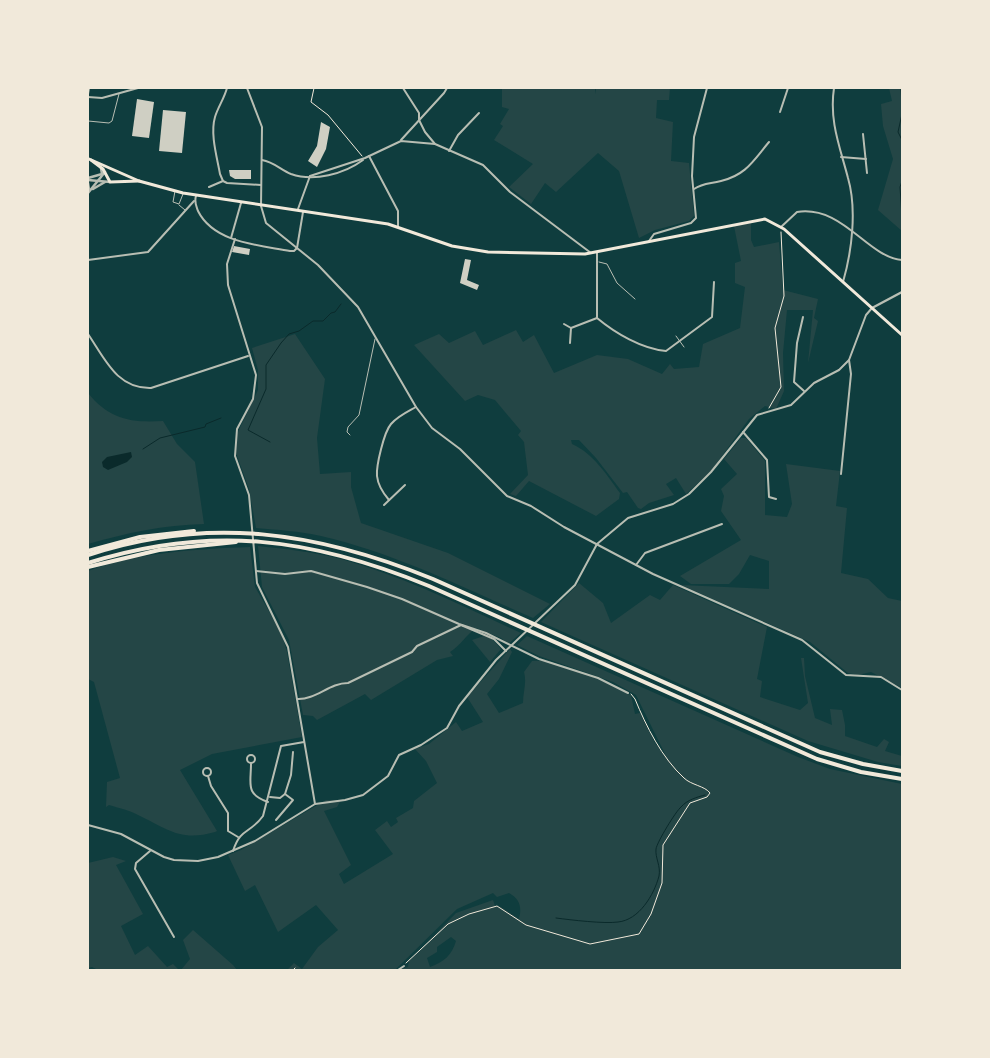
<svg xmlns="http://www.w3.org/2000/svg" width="990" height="1058" font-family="'Space Grotesk',sans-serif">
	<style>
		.green { fill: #244646; fill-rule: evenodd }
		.water { fill: #0a2a2b }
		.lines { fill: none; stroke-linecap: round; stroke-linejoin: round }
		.stream { stroke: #0a2a2b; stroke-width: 1 }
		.building { fill: #cfcfc3 }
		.path { stroke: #f1e9da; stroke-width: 1 }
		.service { stroke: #b8beb3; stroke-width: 1 }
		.minor { stroke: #b8beb3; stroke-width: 2 }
		.tertiary { stroke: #b8beb3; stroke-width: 2.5 }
		.secondary { stroke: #f1e9da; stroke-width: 3 }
		.motorway { stroke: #f1e9da; stroke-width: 4 }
	</style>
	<rect width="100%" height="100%" fill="#0f3d3e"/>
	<g class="green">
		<path d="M502 88H595L596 94V88H670L669 100H657L656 118 673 122 671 161 689 163 694 216 689 221 655 230 639 238 619 171 598 153 556 192 545 183 531 204 509 187 533 164 494 140 503 126 500 124 509 109 502 107Z"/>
		<path d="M889 88H902V231L878 210 893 159 883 126 881 104 892 101Z"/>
		<path d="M751 223V240L754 247 779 242 783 290 818 299 814 318 818 321 808 363 813 310H787L783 353 784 391 776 409 765 406 749 419 711 471 686 494 676 478 666 484 674 495 649 503 641 509 638 508 627 492 623 493 596 458 579 440H571L572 444C594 454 606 474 620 493L619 499 596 516 529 481 516 496 510 494 528 475 524 442 518 435 521 431 495 400 478 395 465 401 414 345 439 334 449 343 475 331 483 345 516 330 523 342 534 335 554 373 597 355 628 359 662 374 670 364 674 369 699 367 703 344 740 328 745 287 735 283V263L741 261 734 226Z"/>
		<path d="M295 334 325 379 317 438 320 474 351 472V487L361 523 448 553 550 604 533 618C464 588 395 553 321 536 299 531 278 530 256 528L249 489 236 453 237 434 258 390V370L252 348Z"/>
		<path d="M88 393C109 419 130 423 163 421L177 444 195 462 204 524C164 525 126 533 88 544Z"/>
		<path d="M741 438H746L765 461V515L787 517 792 504 786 464 840 471 836 506 847 508 841 573 868 579 888 598 902 601V688L871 672 858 675 848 673 810 642 681 585 769 589V561L750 555 739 574 729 584H691L680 576 741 540 721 511 724 496 721 489 737 474 724 459Z"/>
		<path d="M258 546C286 549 313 552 341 559 403 576 462 606 521 633L508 644 501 638 476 628C466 635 461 645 450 652L453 656 437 660 371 700 365 694 317 720 313 716 303 715 289 640 262 587Z"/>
		<path d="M250 547 255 587 281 632 287 652 302 737 212 754 180 770 217 831 215 832C180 842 168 829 138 815 129 810 119 808 109 805L106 807 107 782 120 778 94 682 88 679V571C141 552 195 549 250 547Z"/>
		<path d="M579 583 603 603 611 623 650 595 660 600 673 585 767 627 757 679 762 681 760 697 800 710 808 703 801 658H804L805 676 815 718 832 725 830 709 842 710 845 725V736L877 747 884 739 889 742 885 751 902 756V766L878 762 808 741 541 622Z"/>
		<path d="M484 636 492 639 501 649 490 662 472 640Z"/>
		<path d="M527 636 798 757 830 769 902 784V970H398L408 967 409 961 456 913 493 900 495 906 501 907 519 919C522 907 520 899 509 893L497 897 493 893 457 909 395 970H287L294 963 302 969 318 947 338 930 316 905 278 932 255 885 245 891 228 855 241 850 326 800H341L337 807 324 811 351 865 339 874 344 884 393 854 375 830 387 821 391 827 398 822 396 818 413 808 414 801 437 783 426 761 415 749 429 744 456 722 462 731 483 722 467 697 510 649 512 652 499 679 487 694 499 713 523 703C523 692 527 683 524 672L532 661C560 658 605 683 631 695L635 714 640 713 655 743 667 758 636 695 613 682 539 656 517 645ZM451 937 456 941C452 955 444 962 430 967L427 958 437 952V947Z"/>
		<path d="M113 857 126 861 116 865 143 914 121 926 135 955 148 946 167 967 173 964 179 970H98L92 967 88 968V863Z"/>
		<path d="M193 930 233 965 237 970H181L190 959 183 940Z"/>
	</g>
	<path class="water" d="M131 452 132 457 127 462 108 470 103 467 102 462 107 457Z"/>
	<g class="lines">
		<g class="stream">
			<path d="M901 88 902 105"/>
			<path d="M902 114 898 132 902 140"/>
			<path d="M902 181 900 187 902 216"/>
			<path d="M270 442 248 430 266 389V365L281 343 289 334 299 331 313 321H323L331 313 335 312 341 304"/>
			<path d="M143 449 160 438 205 427 206 424 221 418"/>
			<path d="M556 918C571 920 605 924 618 922 639 920 654 895 659 876 661 866 655 858 656 849 657 842 676 811 681 807 687 800 697 797 705 795"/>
		</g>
	</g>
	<g class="building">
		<path d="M137 99 154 102 149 138 132 136Z"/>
		<path d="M163 110 186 112 182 153 159 151Z"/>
		<path d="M321 122 330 127 326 149 317 167 308 161 317 146Z"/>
		<path d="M229 170H251V179H235L230 176Z"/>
		<path d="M234 246 250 249 249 255 232 252Z"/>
		<path d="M465 259 471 260 467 280 479 285 477 290 460 283Z"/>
	</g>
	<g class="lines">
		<g class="path">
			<path d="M314 88 311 102 328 115 362 156"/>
			<path d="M769 408 781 387 775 328 784 296 781 232"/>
			<path d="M406 963 448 924 469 914 497 906 526 925 590 944 639 934 651 914 662 883 663 845 690 803 707 797 710 793C705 786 691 785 684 778 662 758 646 726 635 699L631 694"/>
			<path d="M293 970 295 968"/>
		</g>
		<g class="service">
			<path d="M88 121 109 123 112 121 119 94"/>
			<path d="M175 191 173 202 179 204 183 194"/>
			<path d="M179 205 185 210"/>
			<path d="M599 262 607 264 617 283 635 299"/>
			<path d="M676 336 684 347"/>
			<path d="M350 435 347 432 348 427 359 415 375 339"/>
		</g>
		<g class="minor">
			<path d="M247 88 262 127 261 206 266 223 318 265 358 307 416 407 432 428 460 449 507 496 531 506 564 527 653 574 802 640 846 675 881 677 902 690"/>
			<path d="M403 88 419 113V120L425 132 435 144 483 165 510 192 591 253"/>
			<path d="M834 88C829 121 840 147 848 178 857 209 852 251 843 282"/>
			<path d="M88 94 89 88"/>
			<path d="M88 97 102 98 138 88"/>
			<path d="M780 112 788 88"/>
			<path d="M863 134 867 173"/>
			<path d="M401 140 444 93 447 88"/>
			<path d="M449 151 458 135 479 113"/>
			<path d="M369 156 398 211V226"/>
			<path d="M841 157 866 159"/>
			<path d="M262 160C274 162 281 170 291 174 314 182 344 174 363 160"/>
			<path d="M310 176 365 158 401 141 435 144"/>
			<path d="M223 181 220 174C217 157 210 134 215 117 218 107 224 99 227 88"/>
			<path d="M209 187 223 181 227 183 261 185"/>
			<path d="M694 189C703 183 710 184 721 181 746 175 753 161 769 142"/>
			<path d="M196 196C194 202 196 205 198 211 214 243 259 245 290 251H294L297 248"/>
			<path d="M298 209 310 176"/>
			<path d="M781 227 797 212C843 205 867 257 902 260"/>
			<path d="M231 238 241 203"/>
			<path d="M235 239 227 264 228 285 256 375 253 399 237 429 235 456 249 495 257 583 288 647 315 804"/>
			<path d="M649 241 654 234 691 223 696 218 692 176 694 137 707 88"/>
			<path d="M297 248 303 212"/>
			<path d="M597 252V318C615 333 642 349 666 351L712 317 714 282"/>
			<path d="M88 260 148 252 194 201"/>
			<path d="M803 317 797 343 794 382 804 391"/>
			<path d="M564 324 571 328"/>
			<path d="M88 334C105 359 117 389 151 388L248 356"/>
			<path d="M570 343 571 328 597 318"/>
			<path d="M743 432 767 460 769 497 776 499"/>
			<path d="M841 474 851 374 849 360 866 315 872 308"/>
			<path d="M389 500C383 493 378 486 377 476 376 466 384 432 391 424 398 416 407 412 416 407"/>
			<path d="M384 505 405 485"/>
			<path d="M636 565 645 553 722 524"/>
			<path d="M256 571 285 574 311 571 367 587 402 599 459 624 486 633 539 659 598 678 628 693"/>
			<path d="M297 699C316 700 329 683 348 683L412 652 417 646 461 625 494 639 506 651"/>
			<circle cx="251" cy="759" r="4"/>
			<path d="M251 764C251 784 245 794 268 802"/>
			<circle cx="207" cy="772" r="4"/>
			<path d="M208 776 211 786 228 813V831L238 837"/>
			<path d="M285 794 291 775 293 752"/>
			<path d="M270 797 280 798 285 794 293 800 276 820"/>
			<path d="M88 825 121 834 164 857 174 860 198 861 218 857 255 841 315 804 345 800 363 795 388 776 399 755 421 745 447 728 459 706 496 660 575 585 597 544 628 518 673 504 689 494 711 472 757 415 791 405 814 383 839 370 849 360"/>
			<path d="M150 851 136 863 135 869 174 937"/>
			<path d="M233 851C241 827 250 834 263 816L281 746 304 742"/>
			<path d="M398 970 404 966"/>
		</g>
		<g class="tertiary">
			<path d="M88 178 102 174 101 168"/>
			<path d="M88 180 110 182"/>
			<path d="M88 183 89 190"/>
			<path d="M93 189 105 182"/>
			<path d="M88 193 105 172"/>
			<path d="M872 308 902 292"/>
		</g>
		<g class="secondary">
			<path d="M89 159 139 181 183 193 388 224 452 246 488 252 585 254 765 219 784 229 902 335"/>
			<path d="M91 160 103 169 110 182 139 181"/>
		</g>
		<g class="motorway">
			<path d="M88 551 140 537 194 531"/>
			<path d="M88 555C208 515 318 532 433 579L820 752 863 764 902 771"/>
			<path d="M88 563C211 524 312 538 429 586L817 759 861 772 902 779"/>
			<path d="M88 567 159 550 236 542"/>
		</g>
	</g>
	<rect width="990" height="1058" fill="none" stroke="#f1e9da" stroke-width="178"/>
</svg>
